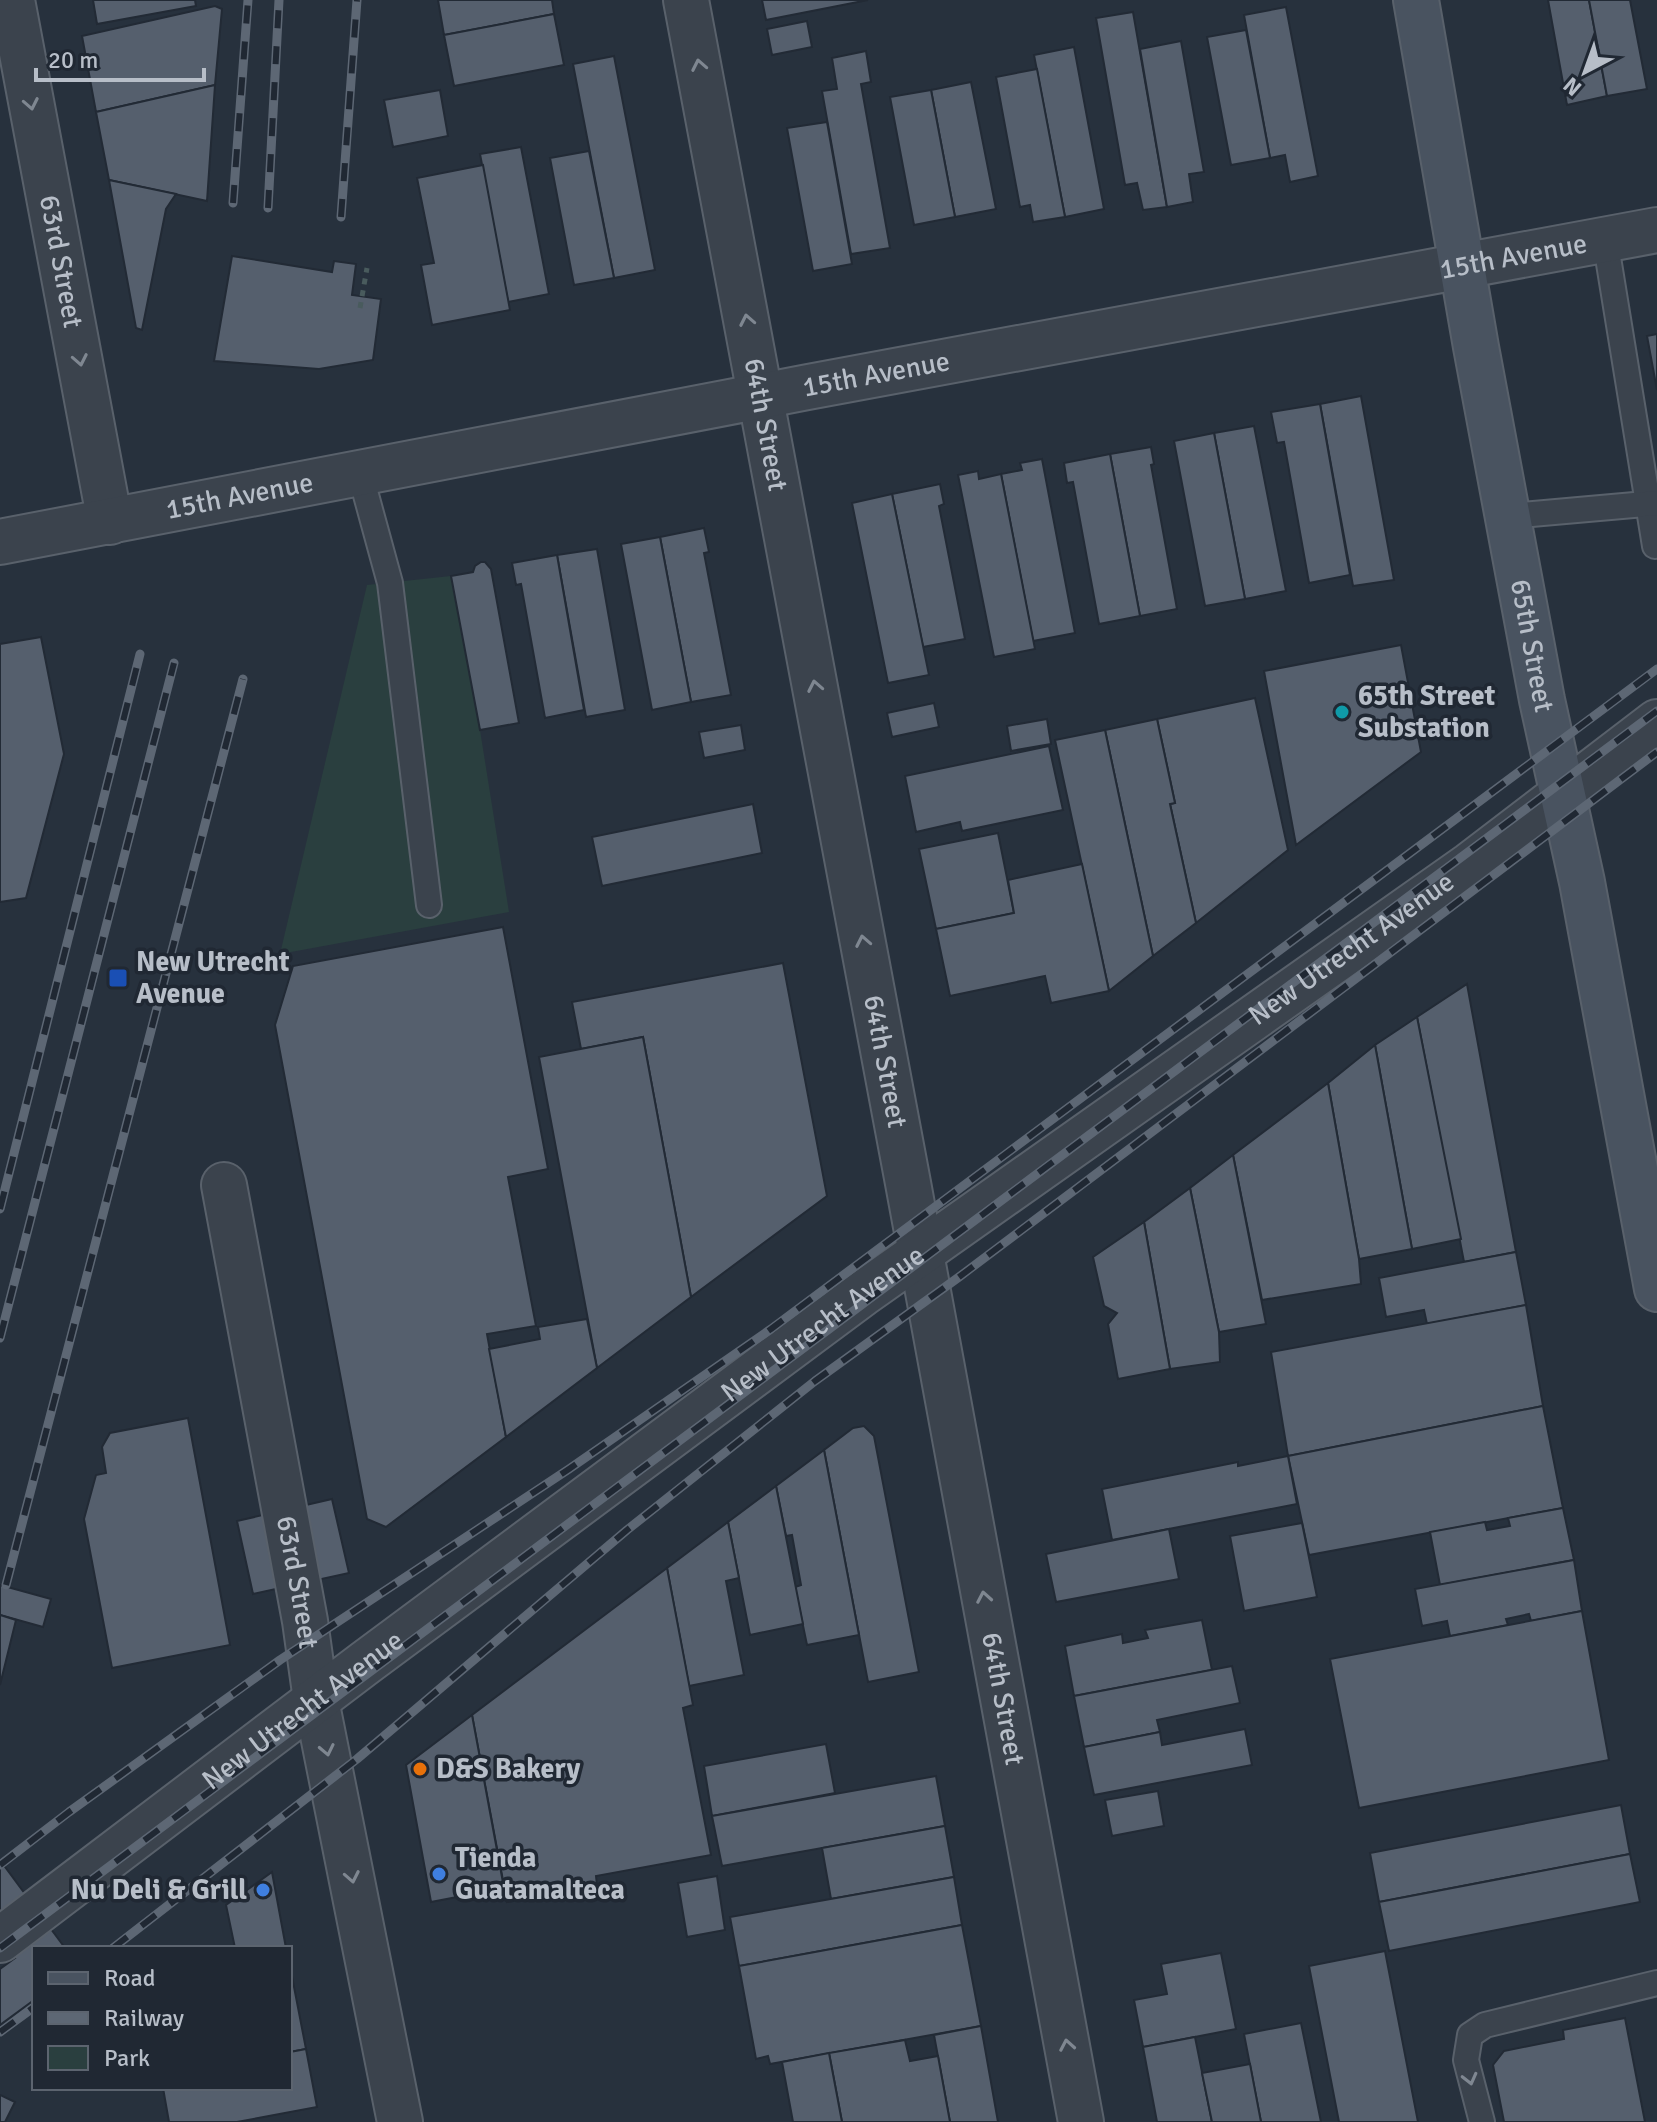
<svg xmlns="http://www.w3.org/2000/svg" width="1657" height="2122" font-family="Signika,sans-serif">
	<style>
		.green { fill: #2a3f3f }
		.building { fill: #555f6d; stroke: #222a35; stroke-width: 2 }
		.lines { fill: none; stroke-linecap: round; stroke-linejoin: round }
		.service-casing { stroke: #59616b; stroke-width: 28 }
		.minor-casing { stroke: #59616b; stroke-width: 48 }
		.tertiary-casing { stroke: #59616b; stroke-width: 48 }
		.secondary-casing { stroke: #59616b; stroke-width: 48 }
		.path { stroke: #495b5d; stroke-width: 5; stroke-dasharray: 6 6; stroke-linecap: butt }
		.service { stroke: #3b434d; stroke-width: 24 }
		.minor { stroke: #3b434d; stroke-width: 44 }
		.tertiary { stroke: #3b434d; stroke-width: 44 }
		.secondary { stroke: #495360; stroke-width: 44 }
		.rail-casing { stroke: #5d6774; stroke-width: 9 }
		.rail { stroke: #202833; stroke-width: 6; stroke-dasharray: 18; stroke-linecap: butt }
		.oneway { stroke: #7f8791 }
		.culture-dot { fill: #0f9aa8; stroke: #202833; stroke-width: 3 }
		.transit-dot { fill: #1a4fb4; stroke: #202833; stroke-width: 3 }
		.food-dot { fill: #e8710a; stroke: #202833; stroke-width: 3 }
		.shop-dot { fill: #3f7fe0; stroke: #202833; stroke-width: 3 }
		.labels { text-anchor: middle; dominant-baseline: central; stroke-width: 7; stroke-linejoin: round; paint-order: stroke }
		.street-label { font-size: 28px; fill: #b7bec8; stroke: #202833 }
		.poi-label { font-size: 28px; font-weight: bold; fill: #b7bec8; stroke: #202833; text-anchor: start }
	</style>
	<rect width="100%" height="100%" fill="#27313d"/>
	<path class="green" d="M451 576 480 730 509 912 280 954 367 585Z"/>
	<g class="building">
		<path d="M93 0H195L196 6 97 24Z"/>
		<path d="M438 0H552L554 14 444 35Z"/>
		<path d="M762 0H868L766 20Z"/>
		<path d="M1548 0H1589L1607 96 1567 105Z"/>
		<path d="M1589 0H1630L1647 89 1607 96Z"/>
		<path d="M215 6 222 9 215 85 96 112 82 36Z"/>
		<path d="M1286 7 1318 176 1290 182 1285 155 1270 158 1244 15Z"/>
		<path d="M1133 12 1167 207 1143 210 1137 183 1125 185 1096 18Z"/>
		<path d="M554 14 564 65 454 86 444 35Z"/>
		<path d="M807 21 812 47 772 55 767 29Z"/>
		<path d="M1246 30 1270 158 1231 165 1207 37Z"/>
		<path d="M1181 41 1204 172 1189 174 1193 202 1167 207 1140 49Z"/>
		<path d="M1074 47 1104 209 1065 217 1034 55Z"/>
		<path d="M866 51 871 82 861 84 890 248 851 254 822 91 837 89 832 58Z"/>
		<path d="M614 56 655 270 614 278 573 64Z"/>
		<path d="M1037 69 1065 217 1033 222 1030 205 1020 207 996 77Z"/>
		<path d="M971 82 996 209 955 217 931 90Z"/>
		<path d="M215 85 207 201 109 180 96 112Z"/>
		<path d="M440 90 448 136 393 147 384 100Z"/>
		<path d="M931 90 955 217 914 225 890 97Z"/>
		<path d="M827 122 852 264 813 271 787 128Z"/>
		<path d="M521 147 549 294 508 302 480 154Z"/>
		<path d="M589 151 614 278 574 285 550 158Z"/>
		<path d="M483 165 510 310 432 325 421 265 434 263 417 178Z"/>
		<path d="M109 180 176 194 166 209 142 330 136 328Z"/>
		<path d="M232 256 332 272 334 261 356 264 352 295 381 299 373 360 319 369 214 361Z"/>
		<path d="M1657 334V390L1647 336Z"/>
		<path d="M1361 396 1394 580 1353 586 1320 404Z"/>
		<path d="M1320 404 1350 575 1309 583 1284 442 1277 443 1271 412Z"/>
		<path d="M1254 426 1286 591 1245 599 1214 433Z"/>
		<path d="M1214 433 1245 599 1205 606 1174 441Z"/>
		<path d="M1151 447 1154 464 1151 465 1177 609 1140 616 1110 454Z"/>
		<path d="M1110 454 1140 616 1099 624 1073 482 1067 483 1064 463Z"/>
		<path d="M1042 459 1075 633 1033 641 1001 474 1022 470 1020 463Z"/>
		<path d="M978 471 979 479 1001 474 1035 649 994 657 958 475Z"/>
		<path d="M940 484 944 504 939 506 965 639 923 647 892 494Z"/>
		<path d="M892 494 929 675 888 683 852 503Z"/>
		<path d="M704 528 709 552 704 553 731 695 691 702 660 537Z"/>
		<path d="M660 537 691 702 652 710 621 544Z"/>
		<path d="M597 549 625 710 586 717 557 555Z"/>
		<path d="M557 555 584 710 545 718 521 584 516 585 512 563Z"/>
		<path d="M481 562H485L491 569 519 723 480 730 451 576 473 572 475 566Z"/>
		<path d="M41 637 64 754 26 898 0 902V644Z"/>
		<path d="M1401 645 1421 752 1296 845 1264 671Z"/>
		<path d="M1255 698 1288 850 1196 923 1170 804 1175 803 1157 719Z"/>
		<path d="M934 703 939 727 892 737 887 713Z"/>
		<path d="M1047 719 1051 744 1011 751 1007 726Z"/>
		<path d="M1157 719 1175 803 1170 804 1196 923 1153 956 1105 730Z"/>
		<path d="M741 725 745 750 704 758 699 732Z"/>
		<path d="M1105 730 1153 956 1109 991 1055 740Z"/>
		<path d="M1049 746 1063 810 962 831 960 822 916 832 905 776Z"/>
		<path d="M753 804 762 853 602 886 592 837Z"/>
		<path d="M998 833 1014 913 936 929 919 849Z"/>
		<path d="M1082 864 1109 991 1051 1003 1045 976 950 996 936 929 1014 913 1008 880Z"/>
		<path d="M503 927 548 1169 508 1177 536 1326 487 1334 506 1437 386 1527 367 1519 275 1025 293 966Z"/>
		<path d="M783 963 827 1196 691 1297 643 1037 581 1049 572 1002Z"/>
		<path d="M1467 984 1516 1252 1464 1262 1417 1017Z"/>
		<path d="M1417 1017 1461 1239 1412 1249 1375 1045Z"/>
		<path d="M643 1037 691 1297 597 1368 539 1057Z"/>
		<path d="M1375 1045 1412 1249 1359 1259 1328 1083Z"/>
		<path d="M1328 1083 1359 1259 1361 1284 1262 1300 1233 1155Z"/>
		<path d="M1233 1155 1266 1324 1219 1332 1190 1188Z"/>
		<path d="M1190 1188 1219 1332 1220 1362 1170 1369 1144 1222Z"/>
		<path d="M1144 1222 1170 1369 1118 1379 1108 1324 1117 1313 1104 1306 1093 1257Z"/>
		<path d="M1516 1252 1526 1305 1427 1324 1424 1310 1386 1317 1379 1278Z"/>
		<path d="M1526 1305 1543 1406 1288 1456 1271 1352Z"/>
		<path d="M587 1319 597 1368 506 1437 489 1349 540 1339 538 1327Z"/>
		<path d="M1543 1406 1563 1508 1309 1555 1288 1456Z"/>
		<path d="M188 1418 230 1645 112 1668 84 1519 96 1475 106 1473 102 1447 110 1433Z"/>
		<path d="M864 1426 874 1436 919 1672 868 1682 824 1450 853 1428Z"/>
		<path d="M824 1450 859 1635 807 1645 795 1587 801 1585 792 1535 786 1536 776 1486Z"/>
		<path d="M1288 1456 1297 1504 1112 1540 1102 1489 1238 1462V1466Z"/>
		<path d="M776 1486 803 1624 750 1635 728 1522Z"/>
		<path d="M332 1499 349 1573 253 1594 237 1521Z"/>
		<path d="M1563 1508 1574 1560 1440 1585 1430 1532 1485 1522 1487 1530 1510 1526 1508 1518Z"/>
		<path d="M728 1522 739 1578 726 1581 744 1675 689 1686 667 1568Z"/>
		<path d="M1302 1523 1317 1597 1244 1611 1230 1536Z"/>
		<path d="M1169 1529 1179 1579 1056 1602 1046 1554Z"/>
		<path d="M1574 1560 1582 1611 1531 1621 1529 1614 1506 1619 1508 1625 1450 1636 1447 1621 1422 1626 1415 1589Z"/>
		<path d="M667 1568 693 1705 683 1708 711 1855 596 1876 597 1885 507 1902 472 1715Z"/>
		<path d="M0 1585 51 1599 43 1627 0 1615Z"/>
		<path d="M1582 1611 1609 1760 1359 1808 1330 1659Z"/>
		<path d="M0 1615 16 1620 0 1685Z"/>
		<path d="M1202 1620 1212 1670 1074 1696 1065 1646 1122 1634 1123 1643 1148 1638 1145 1630Z"/>
		<path d="M1232 1666 1240 1703 1157 1720 1160 1732 1084 1747 1074 1696Z"/>
		<path d="M472 1715 504 1888 431 1902 406 1765Z"/>
		<path d="M1245 1729 1252 1765 1094 1795 1084 1747 1160 1732 1162 1745Z"/>
		<path d="M826 1744 835 1793 712 1816 704 1766Z"/>
		<path d="M936 1776 945 1826 722 1866 712 1816Z"/>
		<path d="M1158 1791 1164 1826 1112 1836 1105 1800Z"/>
		<path d="M1621 1805 1630 1854 1379 1902 1370 1853Z"/>
		<path d="M945 1826 954 1877 831 1899 822 1848Z"/>
		<path d="M1630 1854 1640 1902 1389 1951 1379 1902Z"/>
		<path d="M0 1860 65 1948H34V2000L0 2025V1969L15 1958 0 1938Z"/>
		<path d="M272 1872 286 1948H235L226 1905Z"/>
		<path d="M717 1876 725 1930 687 1937 678 1883Z"/>
		<path d="M954 1877 962 1925 739 1966 730 1917Z"/>
		<path d="M962 1925 981 2026 770 2064 768 2056 756 2059 739 1966Z"/>
		<path d="M1385 1951 1418 2122H1339L1309 1966Z"/>
		<path d="M1221 1953 1236 2029 1143 2047 1134 2000 1167 1994 1161 1964Z"/>
		<path d="M290 1966 306 2049 290 2052Z"/>
		<path d="M1625 2018 1645 2122H1504L1493 2065 1504 2051 1564 2039 1563 2030Z"/>
		<path d="M1301 2023 1321 2122H1261L1244 2034Z"/>
		<path d="M981 2026 998 2122H950L934 2035Z"/>
		<path d="M1195 2037 1212 2122H1157L1143 2047Z"/>
		<path d="M905 2040 910 2061 938 2056 950 2122H842L829 2053Z"/>
		<path d="M306 2049 317 2107 237 2122H169L163 2088H290V2052Z"/>
		<path d="M829 2053 842 2122H793L782 2062Z"/>
		<path d="M1250 2064 1261 2122H1212L1202 2073Z"/>
		<path d="M0 2095 15 2102 5 2122H0Z"/>
	</g>
	<g class="lines">
		<g class="service-casing">
			<g id="service">
				<path d="M1605 239 1655 546"/>
				<path d="M360 473 390 583 429 905"/>
				<path d="M1509 516 1657 503"/>
				<path d="M1482 2122 1466 2060 1470 2035 1485 2025 1657 1983"/>
			</g>
		</g>
		<g class="minor-casing">
			<g id="minor">
				<path id="s1" d="M12 0 110 522"/>
				<path id="s2" d="M686 0 908 1183 1081 2122"/>
				<path id="s3" d="M0 542 808 387 1657 230"/>
				<path id="s4" d="M224 1185 305 1621 316 1700 400 2122"/>
			</g>
		</g>
		<g class="tertiary-casing">
			<g id="tertiary">
				<path id="s5" d="M0 1940 365 1663 862 1294 1470 865 1657 722"/>
			</g>
		</g>
		<g class="secondary-casing">
			<g id="secondary">
				<path id="s6" d="M1416 0 1476 347 1542 700 1582 882 1657 1289"/>
			</g>
		</g>
		<path class="path" d="M360 308 367 268"/>
		<use href="#service" class="service"/>
		<use href="#minor" class="minor"/>
		<use href="#tertiary" class="tertiary"/>
		<use href="#secondary" class="secondary"/>
		<g class="rail-casing">
			<g id="rail">
				<path d="M233 203 248 0"/>
				<path d="M268 208 279 0"/>
				<path d="M341 217 357 0"/>
				<path d="M0 1209 140 654"/>
				<path d="M0 1338 174 663"/>
				<path d="M6 1585 243 679"/>
				<path d="M0 1865 69 1812 280 1660 569 1469 771 1329 1657 669"/>
				<path d="M0 1948 1657 711"/>
				<path d="M113 1948 357 1759 627 1530 815 1381 959 1277 1657 752"/>
				<path d="M0 2032 34 2007"/>
			</g>
		</g>
		<use href="#rail" class="rail"/>
	</g>
	<defs><path id="oneway-chevron" d="M-2-3.5L2.5 0L-2 3.5" fill="none" stroke-width="1.6" stroke-linecap="round" stroke-linejoin="round" transform="scale(2)"/></defs>
	<g class="oneway">
		<use href="#oneway-chevron" transform="translate(699 65) rotate(-101)"/>
		<use href="#oneway-chevron" transform="translate(31 104) rotate(79)"/>
		<use href="#oneway-chevron" transform="translate(747 320) rotate(-101)"/>
		<use href="#oneway-chevron" transform="translate(80 360) rotate(79)"/>
		<use href="#oneway-chevron" transform="translate(815 686) rotate(-101)"/>
		<use href="#oneway-chevron" transform="translate(863 941) rotate(-101)"/>
		<use href="#oneway-chevron" transform="translate(984 1597) rotate(-100)"/>
		<use href="#oneway-chevron" transform="translate(327 1750) rotate(78)"/>
		<use href="#oneway-chevron" transform="translate(352 1877) rotate(79)"/>
		<use href="#oneway-chevron" transform="translate(1067 2045) rotate(-100)"/>
		<use href="#oneway-chevron" transform="translate(1470 2079) rotate(76)"/>
	</g>
	<circle class="culture-dot" cx="1342" cy="712" r="8"/>
	<rect class="transit-dot" x="108" y="968" width="20" height="20" rx="4"/>
	<circle class="food-dot" cx="420" cy="1769" r="8"/>
	<g class="shop-dot">
		<circle cx="439" cy="1874" r="8"/>
		<circle cx="263" cy="1890" r="8"/>
	</g>
	<g class="labels">
		<g class="street-label">
			<text stroke="none"><textPath href="#s3" startOffset="1540">15th Avenue</textPath></text>
			<text stroke="none"><textPath href="#s1" startOffset="266">63rd Street</textPath></text>
			<text stroke="none"><textPath href="#s3" startOffset="892">15th Avenue</textPath></text>
			<text stroke="none"><textPath href="#s2" startOffset="432">64th Street</textPath></text>
			<text stroke="none"><textPath href="#s3" startOffset="244">15th Avenue</textPath></text>
			<text stroke="none"><textPath href="#s6" startOffset="656">65th Street</textPath></text>
			<text stroke="none"><textPath href="#s5" startOffset="1676">New Utrecht Avenue</textPath></text>
			<text stroke="none"><textPath href="#s2" startOffset="1080">64th Street</textPath></text>
			<text stroke="none"><textPath href="#s5" startOffset="1028">New Utrecht Avenue</textPath></text>
			<text stroke="none"><textPath href="#s4" startOffset="404">63rd Street</textPath></text>
			<text stroke="none"><textPath href="#s2" startOffset="1728">64th Street</textPath></text>
			<text stroke="none"><textPath href="#s5" startOffset="380">New Utrecht Avenue</textPath></text>
		</g>
		<g class="poi-label">
			<text x="1358" y="696">65th Street<tspan x="1358" dy="32">Substation</tspan></text>
			<text x="136" y="962">New Utrecht<tspan x="136" dy="32">Avenue</tspan></text>
			<text x="436" y="1769">D&amp;S Bakery</text>
			<text x="455" y="1858">Tienda<tspan x="455" dy="32">Guatamalteca</tspan></text>
			<text x="247" y="1890" text-anchor="end">Nu Deli &amp; Grill</text>
		</g>
	</g>
	<rect x="32" y="1946" width="260" height="144" fill="#202833" stroke="#5c646f" stroke-width="2"/>
	<rect x="48" y="1972" width="40" height="12" fill="#495360" stroke="#5c646f" stroke-width="2"/>
	<text x="104" y="1986" font-size="24" fill="#b7bec8">Road</text>
	<rect x="48" y="2012" width="40" height="12" fill="#5d6774" stroke="#5c646f" stroke-width="2"/>
	<text x="104" y="2026" font-size="24" fill="#b7bec8">Railway</text>
	<rect x="48" y="2046" width="40" height="24" fill="#2a3f3f" stroke="#5c646f" stroke-width="2"/>
	<text x="104" y="2066" font-size="24" fill="#b7bec8">Park</text>
	<g transform="translate(1585 72) rotate(221)" stroke="#202833" stroke-width="6" paint-order="stroke">
	<path d="M0-6L14 30L0 20L-14 30Z" fill="#b7bec8"/>
	<text y="-12" font-size="22" font-weight="bold" text-anchor="middle" fill="#b7bec8">N</text>
	</g>
	<path d="M36 68v12h168v-12" fill="none" stroke="#b7bec8" stroke-width="4"/>
	<text x="48" y="68" font-size="24" fill="#b7bec8" stroke="#202833" stroke-width="6" paint-order="stroke">20 m</text>
</svg>
